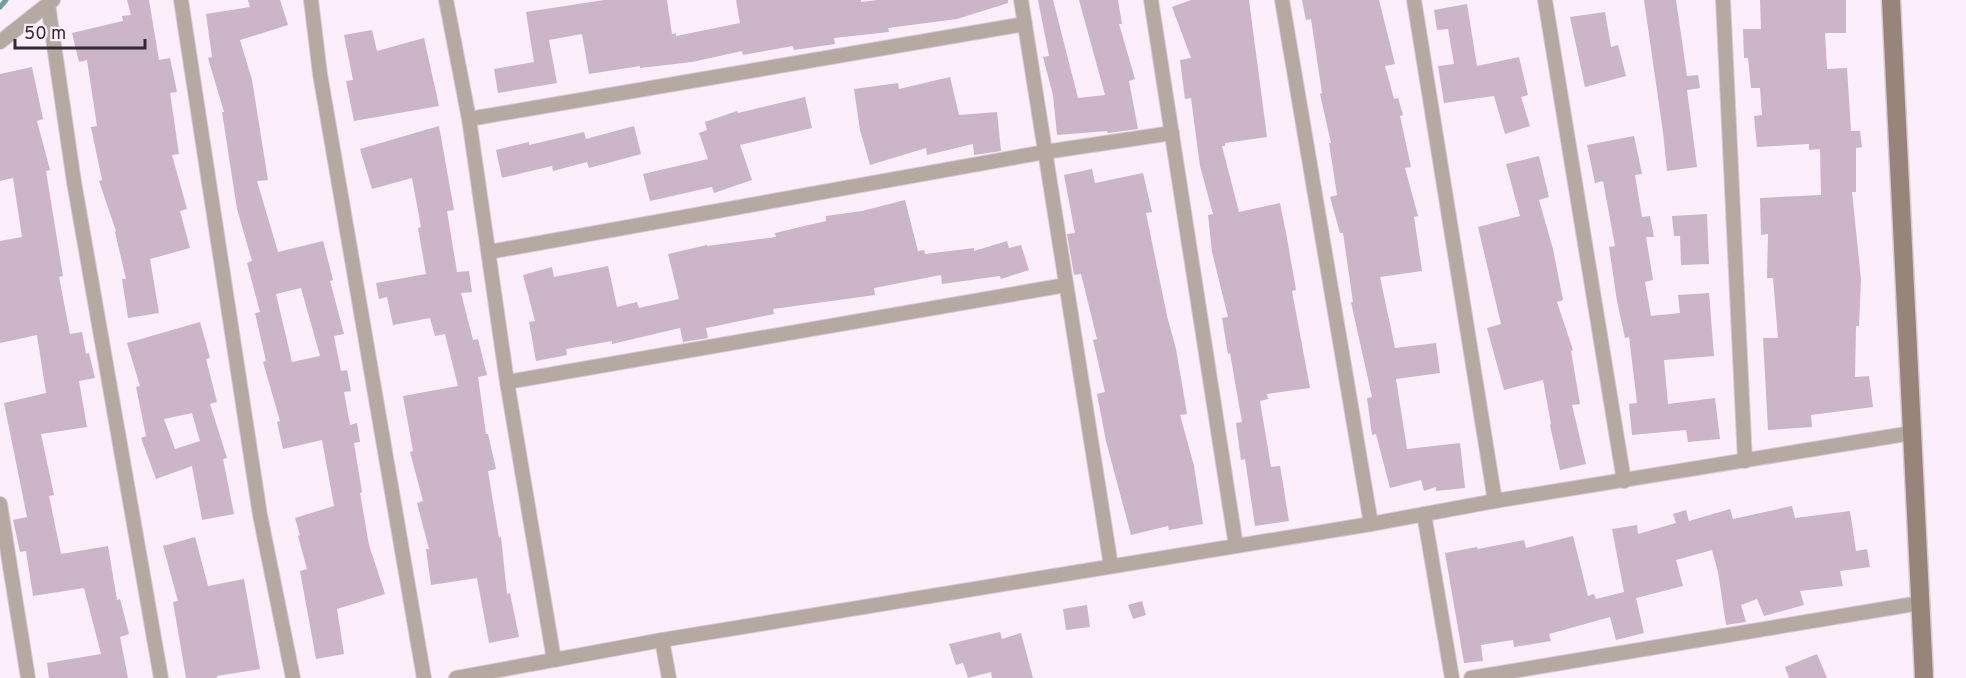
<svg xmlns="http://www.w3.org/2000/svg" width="1966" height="678" font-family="Overpass,sans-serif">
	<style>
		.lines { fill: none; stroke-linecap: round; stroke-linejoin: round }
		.stream { stroke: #709da2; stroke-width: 5 }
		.building { fill: #ccb4c9; fill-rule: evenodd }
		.street-casing { stroke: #d9cbd7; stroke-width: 16 }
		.secondary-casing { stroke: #d9cbd7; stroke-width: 21 }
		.street { stroke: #b5a9a2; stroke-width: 14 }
		.secondary { stroke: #97857a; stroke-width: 18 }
	</style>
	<rect width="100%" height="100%" fill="#fdeefb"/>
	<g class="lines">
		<path class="stream" d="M0 7 6 0"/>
	</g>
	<g class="building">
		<path d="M127 0H149L159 60 170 58 177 92 170 93 179 154 172 155 187 209 180 211 190 248 150 259 159 313 128 318 122 279H126L115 232 116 231 99 181 102 180 91 127 97 126 87 60 79 62 72 33 123 21 122 16 131 15Z"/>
		<path d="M248 0H280L288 25 240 40 252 80 268 180 257 181 278 252 323 241 333 280 330 281 344 334 334 336 341 371 347 370 351 391 344 392 350 425 357 423 360 442 354 443 362 492 360 493 369 545 385 594 337 609 344 654 316 659 300 571 307 569 298 536 300 535 295 518 334 506 322 440 283 449 277 422 280 421 263 362 266 361 255 313 260 312 247 263 252 261 237 209 222 112H224L208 58 212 57 206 14 250 7ZM301 288 320 356 292 362 276 294Z"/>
		<path d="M604 0H667L672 34 676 33V36L740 23 736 0H861V2L877 0H1008V3L957 19 888 28 889 32 834 38 835 44 794 50 793 46 743 55 742 51 692 62 640 68V66L589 74 582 34 549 40 557 83 498 93 494 69 534 62 526 12Z"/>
		<path d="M1038 0H1053L1078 98 1105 95 1079 0H1118L1122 24H1119L1135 79 1129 81 1138 129 1108 133 1107 131 1057 135 1053 95 1043 57 1049 56Z"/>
		<path d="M1191 0H1249L1267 137 1225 143V146H1222L1239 212 1280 203 1287 238 1296 290 1292 291 1310 388 1267 394 1268 399 1260 401 1271 467 1280 466 1289 521 1255 526 1245 459 1241 460 1236 423 1242 422 1230 353 1228 354 1222 318 1228 317 1212 252 1208 215 1213 214 1200 166 1191 98 1185 99 1180 60 1191 58 1172 7Z"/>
		<path d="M1302 0H1379L1395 64 1385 66 1394 99 1398 98 1403 115 1400 116 1411 167 1405 168 1418 216 1414 217 1422 271 1380 277 1395 348 1436 343 1440 373 1396 379 1407 449 1460 443 1465 488 1436 491V487L1424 491 1421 480 1390 488 1376 434 1372 435 1367 398 1372 397 1351 302H1353L1343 233H1340L1330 197 1337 195 1329 143H1331L1320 94 1322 93 1311 19 1306 20Z"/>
		<path d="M1644 0H1676L1687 76 1698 75 1700 88 1687 90 1697 167 1667 171 1663 132Z"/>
		<path d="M1760 0H1846V33H1825L1827 69 1847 68 1851 131H1860L1862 147 1856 148V192H1852L1861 279 1859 326H1856L1855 377 1869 376 1873 407 1811 415 1812 427 1768 430 1763 338H1778L1773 278H1767L1768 234 1761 235 1760 198 1821 195 1820 149 1809 150V144L1757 147 1754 116 1762 115 1760 88H1751L1748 58H1744L1743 29H1761Z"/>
		<path d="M1467 4 1477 66 1519 57 1528 95 1521 97 1530 126 1505 134 1494 96 1444 103 1438 66 1454 64 1448 29 1437 30 1434 10Z"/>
		<path d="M1605 12 1611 47 1618 45 1626 76 1585 87 1570 17Z"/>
		<path d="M372 30 377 51 424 38 439 106 354 121 346 81 353 80 344 35Z"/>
		<path d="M32 67 43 119 37 121 50 170 46 171 63 276 59 277 70 334 82 332 86 354 89 353 95 378 79 381 87 427 41 434 54 495 49 496 61 554 108 546 117 600 120 599 129 634 120 637 128 678H49L47 663 101 654 84 588 33 596 26 551 20 552 13 520 27 517 4 403 46 393 37 335 0 343V241L22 237 13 178 0 181V74Z"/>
		<path d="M950 77 959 115 997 112 1001 151 974 155 973 144 927 155 926 148 870 165 860 130 854 89 898 83 899 89Z"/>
		<path d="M805 97 812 128 740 145 752 180 714 193 712 187 650 201 643 174 708 159 699 133 707 130 705 122 737 111 738 113Z"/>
		<path d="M439 126 454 210 447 211 457 272 469 271 472 292 461 293 473 340 478 339 487 375 478 377 486 434H488L496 469 488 471 499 538 501 537 507 594 510 593 519 637 489 643 477 578 431 585 426 549H429L417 503 423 501 410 452 413 451 403 396 458 386 445 334 435 336 430 318 393 325 387 297 379 299 376 283 426 274 418 228 421 227 412 178 372 189 360 149Z"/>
		<path d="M634 126 641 154 589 168 587 162 553 171 552 166 502 178 496 150 529 142V145L584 132 586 139Z"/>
		<path d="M1634 136 1642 174 1635 175 1642 217 1650 216 1654 237H1646L1653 280 1645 282 1651 316 1680 313 1678 295 1709 293 1714 356 1664 360 1668 404 1715 398 1720 439 1688 442 1686 430 1632 435 1629 404 1637 403 1629 337 1625 338 1617 301 1609 247 1615 246 1603 181 1595 183 1587 145Z"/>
		<path d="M1539 156 1549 197 1539 200 1553 249 1563 300 1557 302 1573 350 1571 351 1580 404 1572 405 1586 464 1560 470 1550 425 1551 424 1543 380 1504 390 1487 328 1501 324 1478 227 1520 216 1506 164Z"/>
		<path d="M1092 169 1095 183 1143 173 1152 212 1146 213 1167 316 1176 349 1187 414 1180 415 1194 466 1203 524 1169 530 1168 526 1131 535 1106 441 1097 394 1105 392 1093 340 1097 339 1081 274 1074 275 1067 234 1075 233 1064 175Z"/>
		<path d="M905 200 918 251 924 250 925 254 974 248V251L1007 241 1009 248 1021 245 1029 270 1001 279 1000 276 942 284 941 275 874 288 875 295 773 309 774 314 706 328 708 338 683 342 680 328 612 344V341L566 349 567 355 536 361 529 322 535 321 523 275 552 267 554 277 608 266 617 307 637 302 639 308 679 299 668 254 707 245V246L776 237 775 233 826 221V216L862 211Z"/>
		<path d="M1707 214 1709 264 1681 265 1680 236H1674L1672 216Z"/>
		<path d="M200 322 210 358 206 359 217 402 210 404 227 458 223 459 234 514 202 520 192 466 156 479 141 438 146 436 136 387 140 386 127 343ZM192 413 200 441 175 449 164 419Z"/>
		<path d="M1792 506 1795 518 1850 511 1856 551 1867 549 1870 567 1840 571 1843 586 1800 591 1804 605 1764 616 1757 599 1741 605 1746 622 1726 625 1718 572 1712 550 1676 560 1683 586 1636 598 1644 633 1616 640 1610 617 1549 634 1551 641 1514 647 1513 640 1481 645 1483 661 1464 663 1445 553 1477 547 1478 549 1524 540 1526 548 1573 536 1588 596 1594 594 1596 599 1624 592 1612 529 1637 525 1638 534 1676 523 1673 514 1686 510 1689 521 1730 509 1733 519Z"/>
		<path d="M195 537 208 586 244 579 260 669 217 676V678H186L173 602 178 601 163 546Z"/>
		<path d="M1142 601 1146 615 1133 619 1128 605Z"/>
		<path d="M1087 605 1090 627 1066 630 1063 609Z"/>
		<path d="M1000 632 1002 639 1021 633 1033 678H992L991 672 968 678 963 663 956 665 949 644Z"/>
		<path d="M1817 654 1827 678H1789L1785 667Z"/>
	</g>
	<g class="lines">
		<g class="street-casing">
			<g id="street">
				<path d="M181 0 260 515 293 678"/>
				<path d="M311 0 320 74 424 678"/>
				<path d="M446 0 469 119 507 382 554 660"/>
				<path d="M1021 0 1111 566"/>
				<path d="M1151 0 1236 546"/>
				<path d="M1282 0 1371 524"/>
				<path d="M1414 0 1495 501"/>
				<path d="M1545 0 1624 481"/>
				<path d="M1723 0 1745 461"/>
				<path d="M48 4 74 182 161 678"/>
				<path d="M0 42 53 0"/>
				<path d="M469 119 1025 24"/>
				<path d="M489 252 1045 152 1172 133"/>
				<path d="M507 382 1066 285"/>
				<path d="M0 504 28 678"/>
				<path d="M1424 514 1452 678"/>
				<path d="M662 640 669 678"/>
				<path d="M456 678 662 640 1371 524 1495 501 1912 433"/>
				<path d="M1471 678 1920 603"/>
			</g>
		</g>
		<g class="secondary-casing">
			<path id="secondary" d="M1891 0 1924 678"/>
		</g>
		<use href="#street" class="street"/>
		<use href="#secondary" class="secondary"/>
	</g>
	<path d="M15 39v9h130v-9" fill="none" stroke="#332932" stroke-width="3"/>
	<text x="24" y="39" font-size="18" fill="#332932" stroke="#fdeefb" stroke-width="4.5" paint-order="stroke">50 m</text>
</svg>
